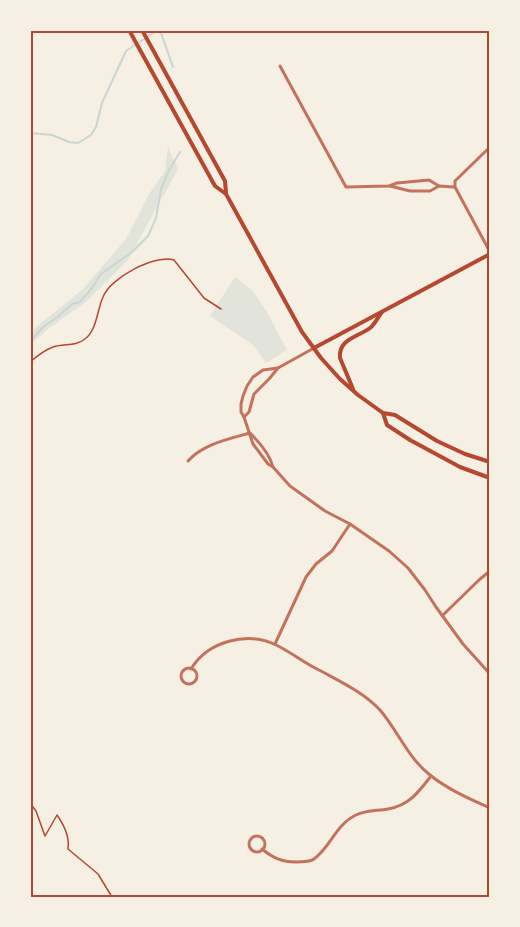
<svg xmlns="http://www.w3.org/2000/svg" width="520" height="927" font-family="'Roboto Serif',serif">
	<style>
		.green { fill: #e2e4dc }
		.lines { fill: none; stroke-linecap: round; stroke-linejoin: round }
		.stream { stroke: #c9d6d2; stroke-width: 2 }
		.path { stroke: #b5482f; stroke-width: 1.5 }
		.minor { stroke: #c5725c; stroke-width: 3 }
		.secondary { stroke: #b5482f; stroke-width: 4 }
		.neatline { fill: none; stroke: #b5482f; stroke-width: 2 }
	</style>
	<rect width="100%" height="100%" fill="#f6efe4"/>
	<g class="green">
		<path d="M168 147 178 169 128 260 86 302 49 328 30 345V332L82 290 126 239 149 194 165 171Z"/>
		<path d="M235 277 253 291 268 314 287 350 266 363 253 345 210 316Z"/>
	</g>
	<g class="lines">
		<g class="stream">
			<path d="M160 30 173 67"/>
			<path d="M31 133 52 135 69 142 78 143 91 135 96 127 102 103 126 51 158 30"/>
			<path d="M30 342 43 327 59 316 72 304 80 302 92 288 101 274 132 252 148 236 156 218 161 189 169 170 180 152"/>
		</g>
		<g class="path">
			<path d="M30 362C37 356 45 350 53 347 64 343 75 347 85 339 97 330 97 310 103 297 110 278 155 254 174 260L204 298 221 309"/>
			<path d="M30 803 36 811 45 836 57 815C64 825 70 836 68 849L98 874 112 897"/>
		</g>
		<g class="minor">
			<path d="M280 66 346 187 389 186 397 183 429 180 439 186"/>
			<path d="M490 147 455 181V187L490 252"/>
			<path d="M390 186 410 191H430L439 186 454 187"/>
			<path d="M278 368 263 370 253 377 247 386 243 396 241 404V412L244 417 253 444 268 464 273 467 290 486 325 511 350 524 389 551 408 568 425 590 436 607 463 644 490 674"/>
			<path d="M244 417 249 412 254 394 269 379 278 368 314 348"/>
			<path d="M251 434C260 443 270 455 273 467"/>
			<path d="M188 461C203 444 229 439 250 433"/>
			<path d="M443 615 480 579 490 571"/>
			<path d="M275 644 306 577 316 564 332 551 350 524"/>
			<circle cx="189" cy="676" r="8"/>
			<path d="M191 669C208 641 247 631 276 645 291 652 304 663 319 670 341 682 363 692 380 710 398 731 408 758 430 775 447 789 470 799 490 808"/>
			<circle cx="257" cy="844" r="8"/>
			<path d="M262 849C273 858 282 862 296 862 302 862 310 862 314 859 331 847 335 825 356 815 366 810 377 811 388 809 409 805 418 793 431 776"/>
			<path d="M488 897 490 896"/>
		</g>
		<g class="secondary">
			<path d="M129 30 215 186 226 194 302 332 321 358 340 379 358 395 383 413 395 415 437 441 465 454 490 462"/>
			<path d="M142 30 225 181 226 193"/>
			<path d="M314 348 490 254"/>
			<path d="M353 389 340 358C338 339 358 337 370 328 375 324 378 317 382 312"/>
			<path d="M383 413 387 425 410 440 460 467 490 478"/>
		</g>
	</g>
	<rect width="520" height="927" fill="none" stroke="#f6efe4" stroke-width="63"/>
	<rect x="32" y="32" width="456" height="864" class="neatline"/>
</svg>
